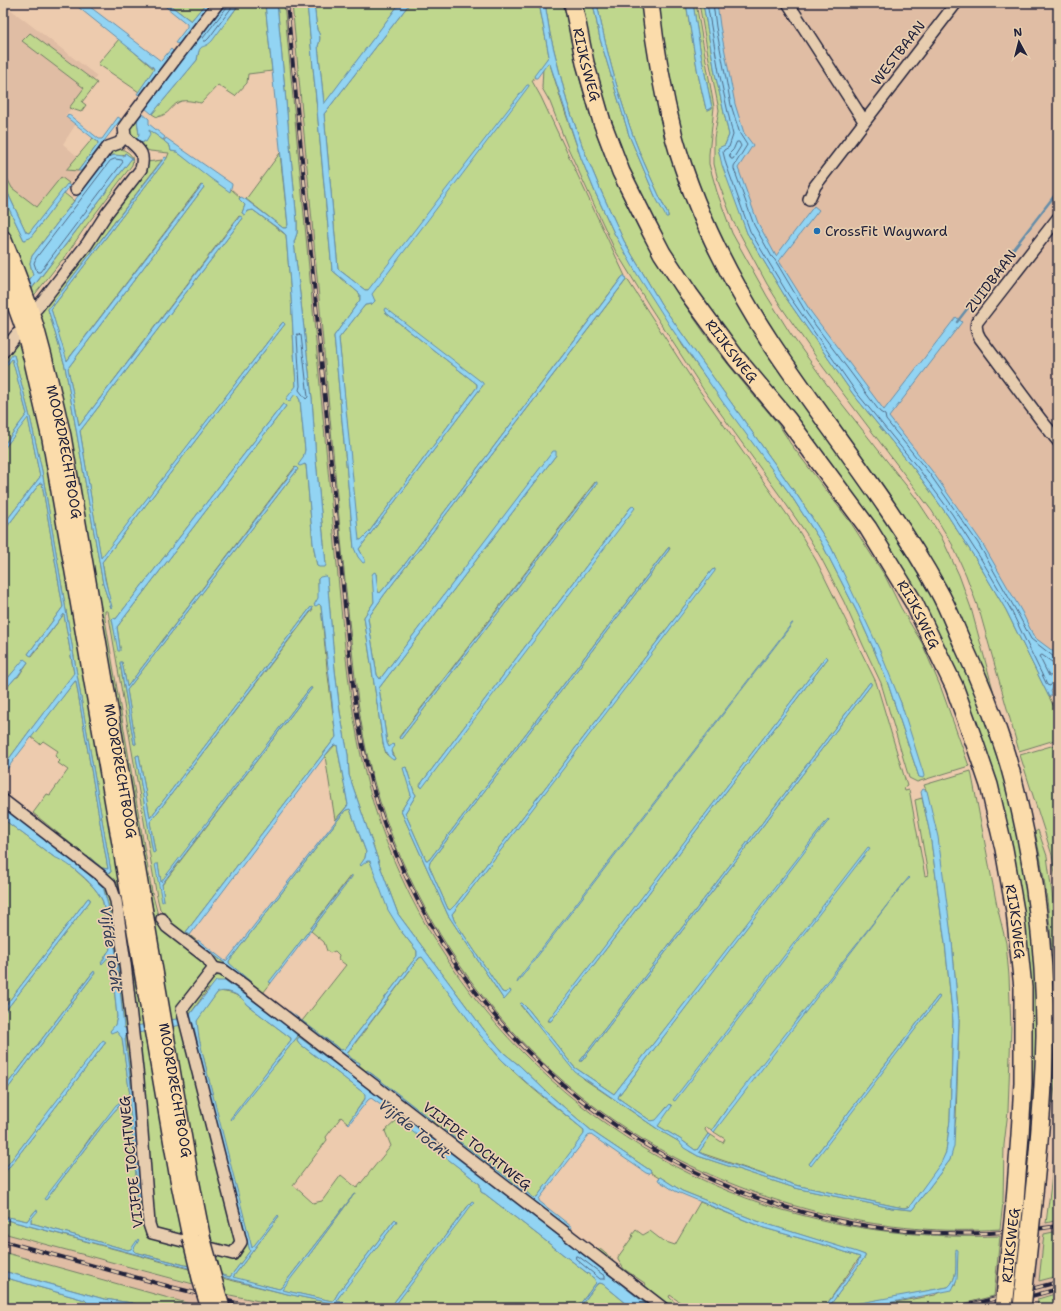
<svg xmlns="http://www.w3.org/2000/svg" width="1061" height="1311" font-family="'Shantell Sans',sans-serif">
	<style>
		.built { fill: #e0bda4 }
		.green { fill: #bfd78d; stroke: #707c64; fill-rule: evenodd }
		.water { fill: #92d4f3; stroke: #658da9 }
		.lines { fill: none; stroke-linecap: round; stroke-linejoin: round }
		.shore { stroke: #4f6985; stroke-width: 1 }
		.stream { stroke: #658da9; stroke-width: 2.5 }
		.minor-casing { stroke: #22223b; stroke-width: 14 }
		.major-casing { stroke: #22223b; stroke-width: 18 }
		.highway-casing { stroke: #22223b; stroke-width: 20 }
		.minor { stroke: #e7cdaf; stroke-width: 11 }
		.major { stroke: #fbdcab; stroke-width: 15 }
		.highway { stroke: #fbdcab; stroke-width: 17 }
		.rail-casing { stroke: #22223b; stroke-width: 4 }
		.rail { stroke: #e7cdaf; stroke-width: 2.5; stroke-dasharray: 8; stroke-linecap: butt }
		.major-bridge-casing { stroke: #22223b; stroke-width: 18; stroke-linecap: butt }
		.highway-bridge-casing { stroke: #22223b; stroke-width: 20; stroke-linecap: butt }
		.major-bridge { stroke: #fbdcab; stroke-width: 15 }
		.highway-bridge { stroke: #fbdcab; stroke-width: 17 }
		.poi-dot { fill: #1f6fb2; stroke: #e7cdaf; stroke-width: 1.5 }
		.labels { text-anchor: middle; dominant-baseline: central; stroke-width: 3.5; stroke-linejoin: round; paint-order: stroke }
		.street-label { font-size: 14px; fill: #22223b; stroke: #e7cdaf }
		.poi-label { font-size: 14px; fill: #22223b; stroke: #e7cdaf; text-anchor: start }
		.water-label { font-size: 15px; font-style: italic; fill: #333d57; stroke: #e7cdaf }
	</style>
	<rect width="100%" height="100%" fill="#edcbae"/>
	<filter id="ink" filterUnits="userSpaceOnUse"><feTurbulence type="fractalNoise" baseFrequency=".025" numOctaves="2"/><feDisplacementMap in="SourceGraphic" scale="8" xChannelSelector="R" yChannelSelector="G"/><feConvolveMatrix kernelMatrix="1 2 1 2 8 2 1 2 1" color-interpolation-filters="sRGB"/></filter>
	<g filter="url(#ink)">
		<g class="built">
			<path d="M284 3H292L353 666 393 838 413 884 443 939 460 967 482 997 516 1036 607 1116 655 1147 710 1175 748 1191 803 1209 862 1222 903 1228 959 1231 1000 1229 1058 1220V1293L1002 1308H939L954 1306 994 1296 1000 1236H947L916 1235 861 1228 822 1220 784 1211 731 1192 687 1173 652 1153 602 1121 582 1106 524 1054 477 1000 447 959 431 933 402 878 381 827 367 784 353 717 343 629Z"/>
			<path d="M711 3H1058V672L1051 681 975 545 887 425 750 221 730 156Z"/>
			<path d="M6 6 97 76 65 116 76 124 63 144 85 163 29 236 3 190V7Z"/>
			<path d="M3 1233 230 1295 292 1308H205L201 1307 3 1252Z"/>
		</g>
		<g class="green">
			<path d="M167 3H206L191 21Z"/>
			<path d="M240 3H265L272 71 248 74 247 83 235 96 218 85 201 103C195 102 185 99 179 102 169 107 171 114 157 117L152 114 197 60 199 50 202 46 208 44 230 17Z"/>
			<path d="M277 3H284L343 629C349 689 356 748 374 806 435 1003 601 1164 801 1215 866 1232 932 1238 1000 1236L994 1296 954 1306 939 1308H863L935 1295 955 1285C958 1274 958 1263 956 1252 956 1262 958 1280 948 1287L876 1301 828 1308 862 1261 865 1257V1255L757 1221 682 1191 660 1177 659 1178 651 1173V1171L593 1132 552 1097 520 1066 504 1053 484 1030 398 914 380 866 349 775 348 755 340 712 335 670 327 578 318 579 319 604 321 606 327 668 336 737 186 932 197 941V942L250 983 229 963V961L344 812 346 810 350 809 366 852 365 858 361 865 367 861H370L401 931 417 951V956L345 1049 341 1050 302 1021 346 965 338 959 339 955 335 951 330 953 327 951 324 942 311 931 352 876H350L270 982 271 983 263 993 278 1004 276 1007 217 965 170 926 160 909 157 897 108 611H105V619L152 892 159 919 203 957 208 968 181 1004 237 1238 230 1250 211 1242 207 1232 156 948 155 923 150 891 142 867 37 314 147 162 162 160 48 309 65 366 103 584 111 608 102 562 285 324 282 323 101 559 80 431 243 218 239 216 79 426 68 368 204 187 201 185 66 362 51 309 167 158 169 153C163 152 156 152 150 151 142 149 129 137 129 128 130 122 137 116 140 112L142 113 137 119 139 135 137 138 142 143 148 129 163 140 164 139V141L170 146 171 151 177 152 230 191 231 189 240 197 239 199 245 205 242 213 245 215 248 211 253 210 286 235 291 296 296 386 295 394 297 395 300 400 305 450 302 464 306 465 313 543 317 566 326 565 316 460 312 398 294 242 297 233V222ZM283 404 286 406 117 627 120 648 115 633 112 619H116ZM295 467 298 469 127 690 136 744H134L120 663 122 662 127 687ZM311 607 313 609 150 822 155 852H153L136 756 139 755 150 818ZM310 688H312L162 885 164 901 163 902 156 865 158 864 161 883Z"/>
			<path d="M292 3H307L332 270 360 294V300L334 336 354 548 365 560 359 549 483 385 385 312 477 384V387L369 532 361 540H358L339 338 365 305 372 304 375 301 368 290H365L338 269 324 114 410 3H539L549 56 532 81 541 97 625 276 622 277 405 564 380 593 378 592 376 574 374 602 364 617 383 743 386 754 394 760 395 759 387 743 379 688 556 455 553 452 380 679 377 675 368 618 384 595 627 279 699 390 800 533 817 562 876 682 907 786 904 788 905 791 909 790 910 794 925 876 928 875 915 800 922 798 930 833 945 943 953 1021 950 1120 946 1152 942 1163 910 1206 904 1208 893 1206 795 1185 701 1153 699 1152 711 1135 723 1143 725 1139 714 1132 728 1107 712 1130 706 1127 705 1130 708 1134 697 1150H695L680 1139 658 1126 667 1107 656 1121H651L618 1098 619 1095 829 819 614 1094 574 1067 528 1009 522 1003 520 1005 584 1079 659 1130 678 1141 689 1151 698 1156 795 1188 892 1208 912 1210 950 1160 956 1117 959 1021 952 942 944 891 926 790 924 785 971 771 997 906 1006 943 1009 976 1011 1028 1008 1111 1004 1145 1003 1202 1000 1229C887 1237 773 1209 672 1156 518 1074 406 924 367 754 357 707 353 658 348 610 342 553 337 496 332 440 319 294 305 149 292 3ZM595 482 597 484 401 739H400L399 737ZM631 507H633L421 787 420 785ZM668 548H670L669 550 430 862 429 866 448 909 450 910 456 904 712 570 715 569 452 914 454 920 502 992 505 993 510 990 511 991 504 1000 448 915 401 811 411 795 406 767 414 792 416 795 405 813 426 860H429ZM826 656 828 658 551 1021H548ZM870 682 871 683V685L582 1061H580ZM938 996 940 997 810 1165 809 1164Z"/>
			<path d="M314 3H400L324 105 318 46C320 41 321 35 317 30Z"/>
			<path d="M545 3H564C571 44 580 84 593 123 618 198 658 267 703 331 719 354 737 375 755 397 768 412 781 426 790 443L851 523 885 576 901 608 922 643 941 688 969 766 917 782 909 778 881 683 863 645 844 602 821 558 806 533 781 497 703 389 650 307 615 250 568 148 550 102 542 88 543 67 549 61 562 103 581 158 595 192 614 233 683 346 790 494 821 542 857 612 874 650 887 681 919 777 901 703 831 547 799 498 661 304 624 241 601 191 583 148 567 102 550 34Z"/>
			<path d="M579 3H593L600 39 629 135 655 196 668 217V215C655 186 640 157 630 127 616 87 605 45 597 3H642L687 193 907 547 960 648 1007 778 1032 901 1039 1042 1027 1200 1020 1199 1014 871 914 588 874 523 685 278 638 193 601 97Z"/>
			<path d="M658 3H686L698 74 706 109 708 110 712 108 701 55 693 3H696L714 107 709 154V164L717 192 732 233 767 296 790 333 828 386 916 498 941 536 959 575 971 608 998 708C974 643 946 580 908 522 869 462 823 407 783 347 760 312 738 275 720 237 693 180 674 116 664 54 662 37 660 20 658 3Z"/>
			<path d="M699 3H703L715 73 729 135 725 145 718 149 747 233 786 298 853 394 915 470 948 516 977 561 1006 610 1058 715V739L1019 751 980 613 966 575 952 544 932 511 823 367 782 308 767 284 733 221 719 184 714 164V138L719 110 708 54Z"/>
			<path d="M30 33 97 83 82 102 86 105 81 112 69 108 84 88 22 41Z"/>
			<path d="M119 39 154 69 139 92 98 64Z"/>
			<path d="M93 138 98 142V144L78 171 66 170Z"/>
			<path d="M120 148C128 152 135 155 132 165L86 226 63 260H62L32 298 31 290 132 158 125 153 122 156 112 155 80 193 106 154Z"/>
			<path d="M280 153 288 225 286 228H283L246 199Z"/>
			<path d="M3 170 12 188 37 207 61 177 69 183 29 233 26 232 3 183Z"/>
			<path d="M64 193 74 201 32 256 30 263 33 275 28 282 3 227V196L24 240 34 233Z"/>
			<path d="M20 336 36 395 130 930 132 964 183 1239 156 1230 154 1224 118 900 81 857V852L33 813 47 794 50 795 68 770 58 763 60 761 55 756 58 751 43 741 40 744 31 737 75 681H76L108 869 102 868 88 856 107 873 111 872 42 471 30 417 14 355 3 367V359Z"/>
			<path d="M12 358 27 414 3 446V370Z"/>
			<path d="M28 417 40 477 3 525V450Z"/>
			<path d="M40 483H42L63 607 28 654 32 656 64 614 74 674 28 733 3 767V692L16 677H18L28 662 14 671 3 684V532Z"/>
			<path d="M1058 744V891L1052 855 1020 755Z"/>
			<path d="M335 745H337L348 805 335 820 325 756Z"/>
			<path d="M14 815 97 875 111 895 127 1024V1029H124L117 960 108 905 103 887 71 866C82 877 97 887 103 902L110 950 107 953 102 964 111 954 117 1017 115 1026 110 1031H116L122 1037 130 1095 126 1097 92 1135 46 1200 106 1121 124 1100 130 1096 137 1186 136 1202 139 1211C141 1192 138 1171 137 1153 134 1115 130 1077 125 1040L126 1035 128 1034 129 1040 146 1232 149 1236 185 1245 189 1266 135 1252 131 1249 128 1250 31 1223V1219L37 1211 36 1210 27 1221 3 1216V1175L106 1042 33 1132 3 1171V1095L95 973 93 972 3 1090V1014L90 901V899L88 898 3 1009V852L8 846 6 845 3 848V819L54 857Z"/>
			<path d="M1038 830 1047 856 1058 938V1059L1053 1103C1054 1075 1055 1048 1055 1020 1054 957 1049 893 1035 832Z"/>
			<path d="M420 957H422L425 960C450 993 473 1028 501 1059 526 1085 556 1107 584 1130V1135L537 1197 534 1198 433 1122 367 1070 366 1071 359 1065 360 1063 352 1059 347 1054Z"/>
			<path d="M223 975 243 989 242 993 208 989 188 1017 187 1009 215 976Z"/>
			<path d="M219 991 231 993 245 999 246 1004 291 1038V1040L230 1120 298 1036 281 1021 247 996 249 994 397 1108 395 1110 299 1037 297 1040 300 1044 364 1093 366 1097 348 1123 341 1117 326 1137 327 1140 293 1185 313 1203 322 1201 341 1175 357 1188 391 1146 385 1131 399 1118 401 1122 480 1184 481 1192 485 1194 595 1279 596 1283 577 1308H393L472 1201 395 1301 391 1308 363 1307 337 1301 338 1298 347 1285 397 1221 395 1219 338 1293 334 1300 332 1301 281 1290 310 1254 355 1193 281 1288 279 1289 234 1278 233 1277 279 1216H278L252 1249C236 1188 220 1128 206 1068 204 1057 195 1030 197 1020L217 993Z"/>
			<path d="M189 1023H193L194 1026 208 1089 250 1251 230 1277 221 1275 215 1253 245 1246Z"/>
			<path d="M402 1112 660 1308H651L604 1271 401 1115Z"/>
			<path d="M1058 1117V1220L1046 1223 1051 1184Z"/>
			<path d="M700 1202 764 1228 824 1245 860 1257 824 1308H688L670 1295 669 1297 681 1308H667L598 1253 597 1250 599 1248 612 1259V1261L645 1286 646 1284 624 1269 618 1260V1257L633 1236 632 1235 636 1230 643 1235 650 1231 663 1241 675 1245Z"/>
			<path d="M3 1219 189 1269 193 1284 3 1233Z"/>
			<path d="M1058 1231V1276L1039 1281 1044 1234Z"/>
			<path d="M3 1252 201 1307 202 1308H147L132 1303 104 1299 3 1271Z"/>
			<path d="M3 1277 85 1300C89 1303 108 1306 116 1308H3Z"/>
			<path d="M222 1278 283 1293 354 1308H292L230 1295 227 1294Z"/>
			<path d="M600 1283 603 1284 632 1308H579L597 1284Z"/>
			<path d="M1058 1293V1308H1037L1038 1299Z"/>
		</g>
		<g class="water">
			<path d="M73 3H85L161 61 171 49 173 51 140 95 137 94 154 69 153 67Z"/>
			<path d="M161 3H167L191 21 206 3H212L179 44 175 43 187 27V24Z"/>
			<path d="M225 3H240L212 41C202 51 200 41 197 60L152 114 145 108Z"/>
			<path d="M265 3H277L297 222V233L294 242 312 398 316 460 326 565 325 567H319L317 566 313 543 306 465 305 464 300 466 298 465 303 458 305 450 300 400 297 395 295 394 289 402 286 399 296 386 291 296 286 235 283 232 253 210 248 211 245 215 242 213 245 205 239 199 241 197 245 199 283 228H286L288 225Z"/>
			<path d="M307 3H314L317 30C321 35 320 41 318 46L324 104 400 3H410L324 114 338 269 365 290H368L527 85H529V86L372 294 375 301 372 304 365 305 339 338 359 540H361L369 532 477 387V384L385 312 384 310 385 308 387 309 483 383V385L359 549 365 560V562L363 563 358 557 354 548 334 336 360 300V294L332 270Z"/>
			<path d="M539 3H545L550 34 567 102 583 148 601 191 624 241 661 304 799 498 831 547 880 651 901 703 923 772 924 776 923 778 919 777 887 681 874 650 857 612 821 542 790 494 724 404 672 329 637 274 614 233 595 192 581 158 550 64 548 63 537 78H535L534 76 549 56Z"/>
			<path d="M593 3H597C605 45 616 87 630 127 640 157 655 186 668 215V217H666L655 196 629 135 600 39Z"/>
			<path d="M686 3H693L701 55 712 108 708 110 706 109 698 74Z"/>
			<path d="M703 3H717L720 26 735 104 744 133 753 145 738 168 758 223 776 256 814 206 819 210 779 261 811 312 884 410 956 317 962 322 889 417 932 471 981 541 1022 612 1034 637 1058 655V682L1051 691 1052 695 1049 697 1006 610 977 561 948 516 915 470 853 394 786 298 747 233 722 165 718 148 725 145 729 135 715 73Z"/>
			<path d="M142 113 149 119V124L165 137 163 140 149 130 150 135 146 142 144 141 143 143 136 138 139 135 137 119Z"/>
			<path d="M68 114 99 139H102L118 117 121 119 81 171H78L98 144V142L66 117Z"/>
			<path d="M166 138 232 184 230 192 210 178 177 152 171 151 170 146 164 141Z"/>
			<path d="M125 153 132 158 36 283 31 289 28 282 33 275 30 263 32 256 108 157 115 155 124 156Z"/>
			<path d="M165 157 167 158 51 309 67 361 202 185 204 187 68 368 79 426 240 216 243 218 80 431 101 558 283 322 285 324 102 562 105 580 112 607 111 608 103 584 65 366 48 309Z"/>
			<path d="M3 183 26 232 29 233 67 184 69 185 70 186 30 238 24 240 3 196Z"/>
			<path d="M623 276H625L626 280 384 595 368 618 377 675 380 679 553 451H556V455L379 688 387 743 389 747 393 744 395 746 391 751 392 755 395 758 394 760C387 757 385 751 383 743L364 617 374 602 372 575 373 573 375 572 376 574 378 592 380 593 405 564Z"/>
			<path d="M12 355H14L30 417 42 471 111 872 108 873 86 857 87 856 102 868 108 869 76 681H75L3 774V767L28 733 74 673 64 614 31 656 28 654 63 607 42 483H40L3 532V525L40 477 28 418 3 450V446L27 414 12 359 3 370V367Z"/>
			<path d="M283 404 286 406 117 627 120 648V651H118L112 619 113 618 116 619Z"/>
			<path d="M296 467 298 469 127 690 136 744H134L120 662H122L127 687Z"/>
			<path d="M596 482H597V484L401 739H400L399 738Z"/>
			<path d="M631 507 633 506 635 508 422 788 420 785Z"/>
			<path d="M669 547V550L430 862 429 866 448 909 450 910 456 904 712 570 715 569V571L452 914 454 920 502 992 505 993 510 990 511 992 504 1000 448 915 401 811 411 795 403 768 406 767 414 792 416 795 405 813 426 860H429Z"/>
			<path d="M325 576 327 577 335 670 340 712 348 755 349 775 380 866 398 914 484 1030 504 1053 520 1066 552 1097 593 1132 651 1171 649 1174 646 1173 591 1135 588 1136 539 1199V1201L572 1227 571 1229 442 1130 443 1129 534 1198 537 1197 584 1134V1130L526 1082 502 1060 480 1035 422 957 419 958 347 1053 352 1059 360 1063 359 1067 288 1012 289 1011 341 1050 345 1049 417 956V951L401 931 388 910 370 861H367L361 866 360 865 365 858 366 852 350 809 346 810 344 812 229 961V963L251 982H250L197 942 198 940 225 961 227 960 348 805 337 745H334L331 748 190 935 186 932 336 737 321 606 319 604 316 606 314 605 318 598V579L320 577Z"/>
			<path d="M311 607 313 608 150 822 155 852 153 853 136 756 139 755 150 818Z"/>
			<path d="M792 623H793L517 983 519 978Z"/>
			<path d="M826 656 828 658 551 1021H549V1019Z"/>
			<path d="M24 659 28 662 17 677H16L3 692V684Z"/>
			<path d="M870 682 871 683V685L582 1061H580Z"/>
			<path d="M310 688H312L162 884 164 901 162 902 155 864H158L161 882Z"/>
			<path d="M923 789 927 791 938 837 952 942 959 1021 954 1146 950 1160 912 1210 892 1208 795 1188 698 1156 684 1148 678 1141 659 1130 575 1072 520 1004 521 1003H522L528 1009 574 1067 614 1094 828 819 829 820 619 1095 618 1098 651 1121 656 1120 670 1104 672 1106 658 1126 680 1139 695 1150H697L708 1134 711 1135 699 1152 709 1157 795 1185 893 1206 904 1208 909 1207 941 1163 946 1152 950 1120 953 1021 945 943 930 834 921 792Z"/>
			<path d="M3 806 74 862 103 887 108 905 117 960 124 1028 188 1017 216 981H226L281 1021 298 1036 231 1120 230 1119 291 1040V1038L246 1004C242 995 225 988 217 993L197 1021 199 1038 208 1076 252 1248 278 1215 279 1216 233 1277 279 1289 281 1288 355 1193 310 1254 282 1290 332 1301 334 1300 338 1293 395 1219 397 1221 338 1298 337 1301 370 1308H354L283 1293 3 1219V1216L27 1221 36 1210 38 1211 31 1219V1223L128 1250 131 1249 138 1239 139 1240 133 1250 135 1252 230 1277 250 1251 208 1089 193 1023 126 1035 125 1040 132 1093 136 1143 139 1182V1211L136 1210 137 1186 129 1096 124 1100 106 1121 46 1200 44 1199 116 1105 130 1095 129 1089 122 1038 116 1031 111 1033 110 1031 115 1025 117 1017 111 954 102 964 101 963 110 949 103 902C97 886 70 863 54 857L3 819Z"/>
			<path d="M868 847 870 848 675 1101 673 1100Z"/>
			<path d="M352 875V877L271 983 269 982Z"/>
			<path d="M909 877 910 878 904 883 714 1132 712 1130 728 1107Z"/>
			<path d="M88 898 90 899V901L3 1014V1009Z"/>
			<path d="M94 971 95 973 3 1095V1090Z"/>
			<path d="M938 996 940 997 811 1166 809 1164Z"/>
			<path d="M299 1037 394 1108 401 1115 604 1271 651 1308H632L603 1284 600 1283 597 1284 579 1308H577L596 1283 595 1279 485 1194 481 1192 480 1184 400 1122 399 1118 371 1098 368 1100 349 1124 348 1123 365 1099V1094L300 1044 297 1040Z"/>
			<path d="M103 1040 106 1042 3 1175V1171Z"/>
			<path d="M367 1070 433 1121 432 1123 365 1072Z"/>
			<path d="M660 1177 682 1191 757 1221 857 1252 865 1255V1257L828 1308H824L857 1264 860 1257 824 1245 764 1228 675 1191 659 1181 658 1179Z"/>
			<path d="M472 1201 474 1202 393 1308H391L395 1301Z"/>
			<path d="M956 1249 958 1250 957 1279 952 1290 863 1308H832L948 1287C959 1279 955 1260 956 1249Z"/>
			<path d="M3 1271 104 1299 132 1303 147 1308H116L98 1303H88L85 1300 3 1277Z"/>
		</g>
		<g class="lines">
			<g class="shore">
				<path d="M227 3V7L203 38 204 41H206L209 38 235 3"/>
				<path d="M707 3 719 72 733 135 729 147 724 150 723 152 726 164 750 231 789 296 856 392 918 468 952 514 981 559 1010 608 1047 685 1050 686 1054 681 1058 680"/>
				<path d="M713 3 716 27 731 105 740 134 747 145 734 166V169L754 225 772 257 775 260 807 314 880 412 885 415 886 420 929 473 978 543 1018 614 1031 639 1054 657 1058 658"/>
				<path d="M737 142H739L741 146 733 159H731L729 154 733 150Z"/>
				<path d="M115 159 122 160 123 162 40 272H37L34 263 36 258 110 161Z"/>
				<path d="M298 334 301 335 308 397 306 399 299 390 300 386 297 336Z"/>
				<path d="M1058 663 1052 662 1042 655 1039 656 1049 676 1058 675"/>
				<path d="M576 1256H578L602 1274 605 1276V1279H600L576 1259Z"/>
			</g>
			<path class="stream" d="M957 322 1058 191"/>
			<g class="minor-casing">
				<g id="minor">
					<path d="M788 3 864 121"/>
					<path d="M76 189 108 147 119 143 125 136"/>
					<path d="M809 199 815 186 956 3"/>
					<path d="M1058 218 977 322C975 328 977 333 980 338L1041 420 1058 441"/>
					<path d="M37 308 87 244 107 213 141 169C146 149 136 149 125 136L124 127 129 120 218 3"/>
					<path d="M3 352 17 334"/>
					<path d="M3 800 99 874 110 884 116 901 125 963 138 1079 149 1224 152 1233 233 1254 241 1242 182 1009 214 968 223 970 245 986 663 1308"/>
					<path d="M162 919 167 927 207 958 214 968"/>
				</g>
			</g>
			<g class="major-casing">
				<g id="major">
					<path id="s1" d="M3 238C15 267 27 297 36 327 46 363 55 400 63 436L190 1174 203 1240"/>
					<path d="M3 272 24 330 31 357 50 439 178 1179 190 1237"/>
				</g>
			</g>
			<g class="highway-casing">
				<g id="highway">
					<path id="s2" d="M573 3 585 63 602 122 621 172 648 226 662 253 689 294 736 358 788 420 868 528 914 603 954 686 975 744 989 785 1004 849 1015 911 1023 988V1083L1020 1135 1015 1201"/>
					<path d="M650 3C655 48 663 93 674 137 694 209 730 280 771 343 826 426 890 503 938 590 949 609 956 630 965 649 979 679 991 709 1001 740 1009 762 1015 786 1020 809 1037 883 1045 959 1045 1035 1044 1091 1039 1147 1033 1203"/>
				</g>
			</g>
			<use href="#minor" class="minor"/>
			<use href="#major" class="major"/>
			<use href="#highway" class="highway"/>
			<g class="rail-casing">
				<g id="rail">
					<path d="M287 3 347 628C354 708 364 779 396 854 506 1116 776 1270 1058 1226"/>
					<path d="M3 1241 171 1287 257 1308"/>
					<path d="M1009 1302 1058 1289"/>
					<path d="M958 1308 1058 1282"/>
				</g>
			</g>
			<use href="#rail" class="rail"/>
			<g class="major-bridge-casing">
				<g id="major-bridge">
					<path d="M190 1237 201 1282 209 1308"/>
					<path d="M203 1240 222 1308"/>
				</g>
			</g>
			<g class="highway-bridge-casing">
				<g id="highway-bridge">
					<path id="s3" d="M1004 1308 1015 1201"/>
					<path d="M1022 1308 1033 1203"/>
				</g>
			</g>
			<use href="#major-bridge" class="major-bridge"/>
			<use href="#highway-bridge" class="highway-bridge"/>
		</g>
	</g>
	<circle class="poi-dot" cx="817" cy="231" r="4"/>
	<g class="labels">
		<g class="street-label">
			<text transform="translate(898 53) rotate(-52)">WESTBAAN</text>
			<text stroke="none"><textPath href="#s2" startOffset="63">RIJKSWEG</textPath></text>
			<text transform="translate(991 281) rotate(-53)">ZUIDBAAN</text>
			<text stroke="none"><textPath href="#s2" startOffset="387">RIJKSWEG</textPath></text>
			<text stroke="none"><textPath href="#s1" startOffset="223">MOORDRECHTBOOG</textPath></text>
			<text stroke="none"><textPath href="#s2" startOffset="711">RIJKSWEG</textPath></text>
			<text stroke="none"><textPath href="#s1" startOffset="547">MOORDRECHTBOOG</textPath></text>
			<text stroke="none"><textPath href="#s2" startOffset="1035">RIJKSWEG</textPath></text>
			<text stroke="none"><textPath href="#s1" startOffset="871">MOORDRECHTBOOG</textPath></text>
			<text transform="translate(477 1146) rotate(38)">VIJFDE TOCHTWEG</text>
			<text transform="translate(131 1162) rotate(-96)">VIJFDE TOCHTWEG</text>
			<text stroke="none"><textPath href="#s3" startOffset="63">RIJKSWEG</textPath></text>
		</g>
		<g class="poi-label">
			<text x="825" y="231">CrossFit Wayward</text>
		</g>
		<g class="water-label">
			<text transform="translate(111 949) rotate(82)">Vijfde Tocht</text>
			<text transform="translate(414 1129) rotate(38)">Vijfde Tocht</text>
		</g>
	</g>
	<rect width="1061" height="1311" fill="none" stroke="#e7cdaf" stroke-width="16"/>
	<rect x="8" y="8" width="1045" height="1295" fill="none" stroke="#22223b" stroke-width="1.5" filter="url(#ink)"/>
	<g transform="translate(1019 42) rotate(353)" stroke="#e7cdaf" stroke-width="3" paint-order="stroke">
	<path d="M0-3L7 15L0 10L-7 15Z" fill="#22223b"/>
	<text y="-6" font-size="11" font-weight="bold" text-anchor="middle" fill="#22223b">N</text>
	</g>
</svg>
